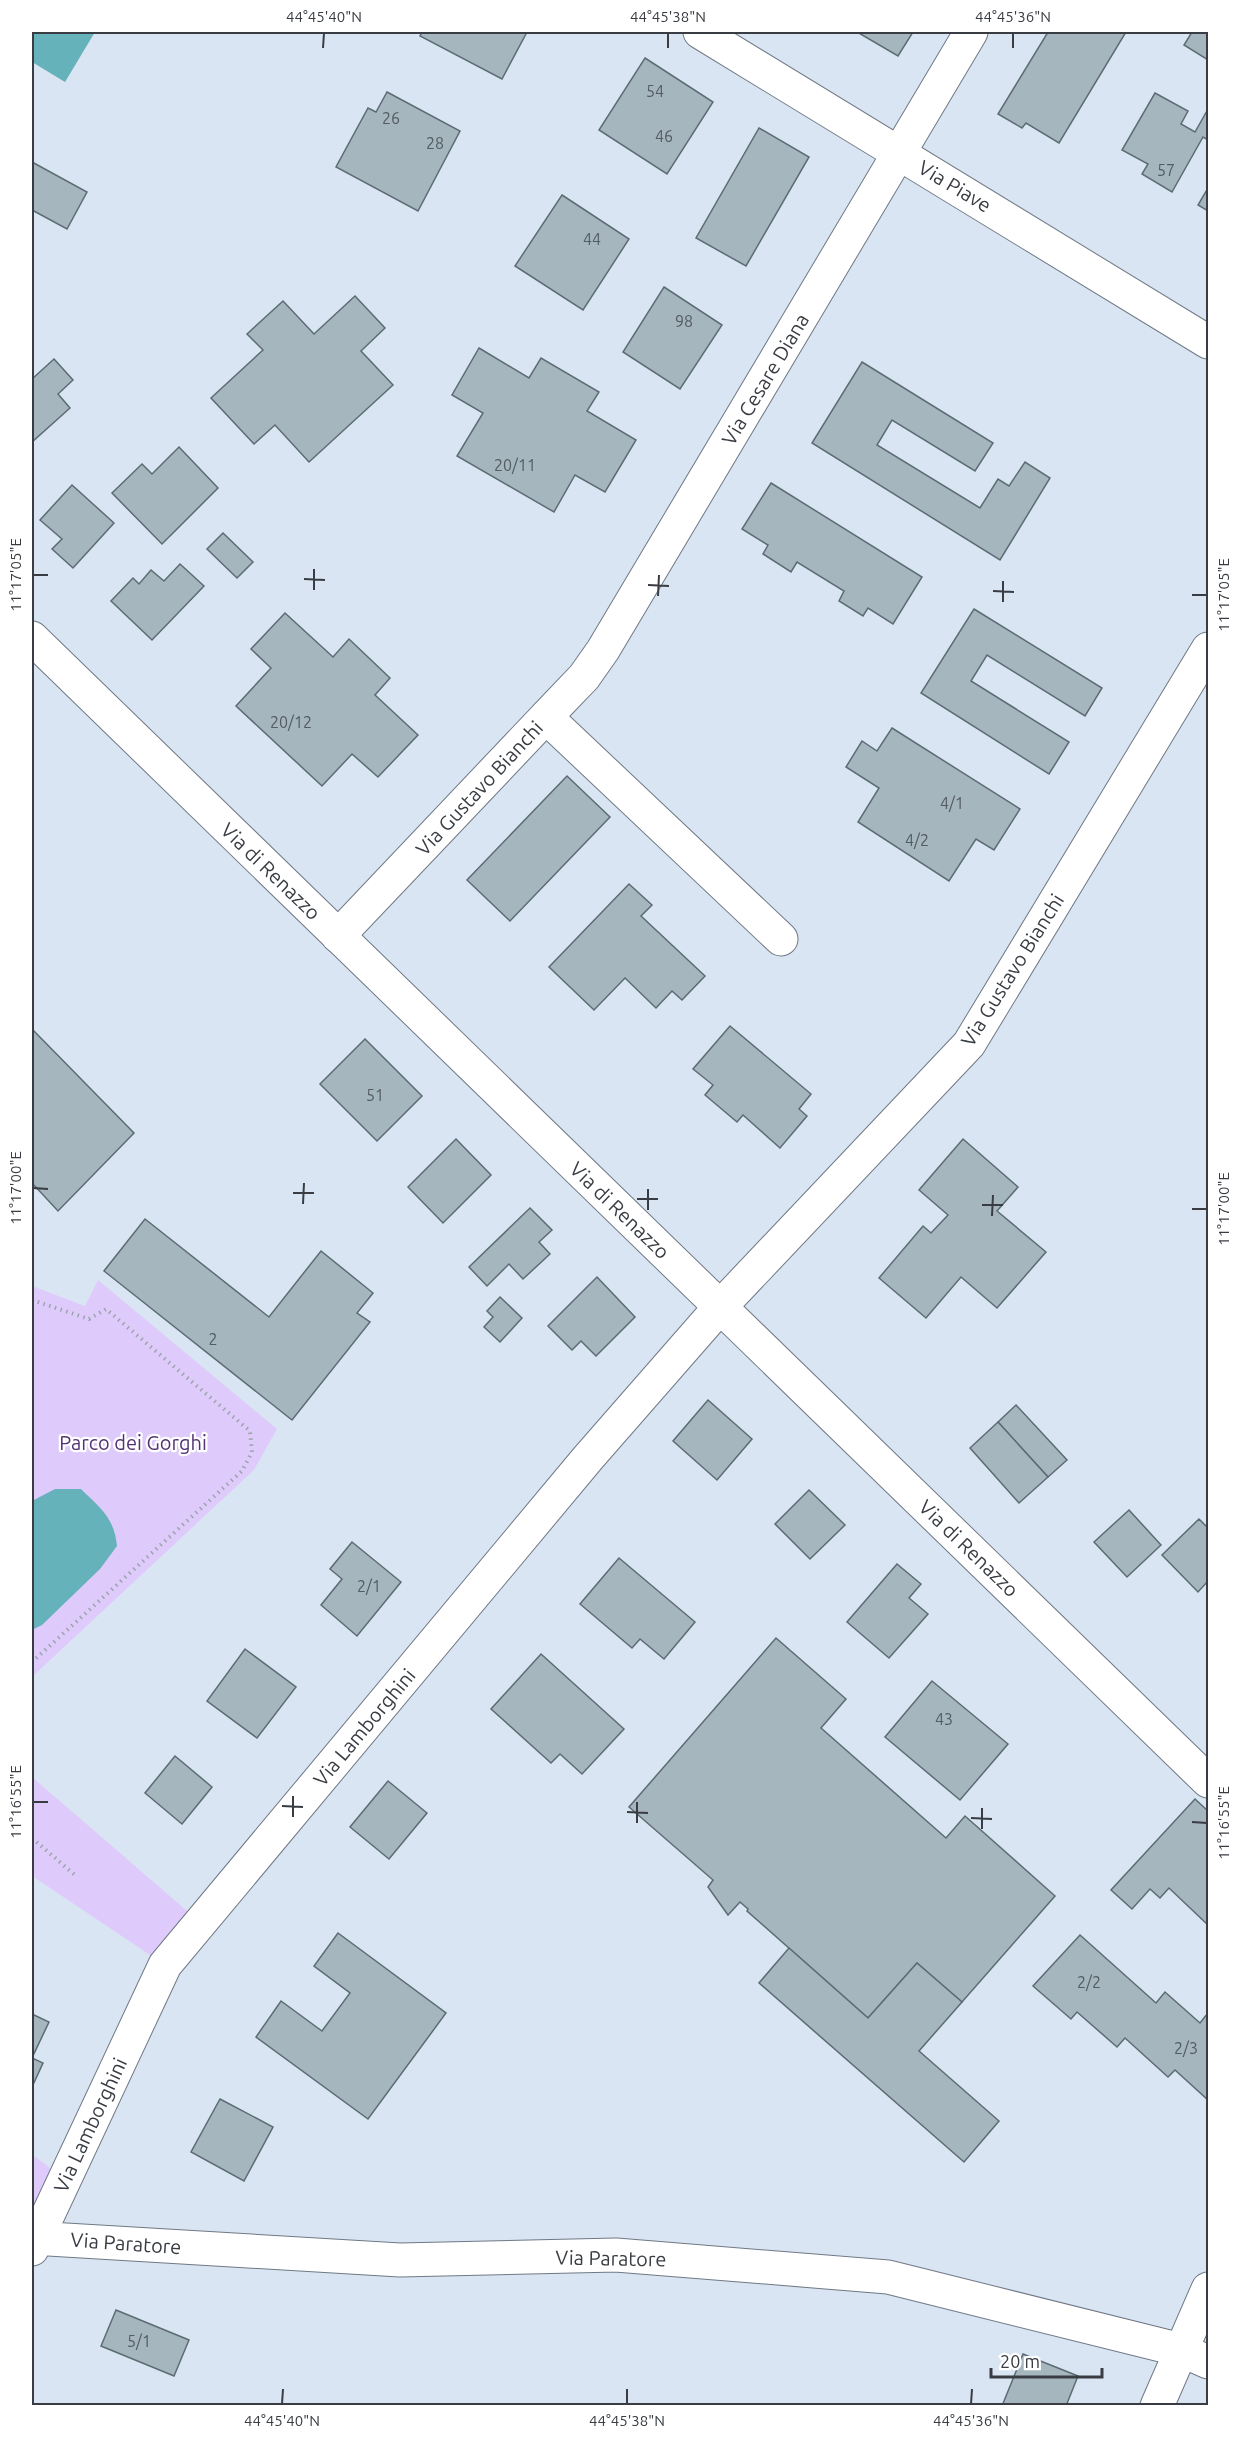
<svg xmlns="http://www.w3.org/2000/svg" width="1240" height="2437" font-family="Ubuntu,sans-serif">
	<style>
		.green { fill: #dfcbfb }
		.water { fill: #65b2ba }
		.building { fill: #a5b6be; stroke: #5c6c73; stroke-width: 1.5 }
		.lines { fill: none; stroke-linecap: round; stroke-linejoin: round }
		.minor-casing { stroke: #6f7985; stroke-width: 35 }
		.path { stroke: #9ca4af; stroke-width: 4; stroke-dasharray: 1.5 4.5; stroke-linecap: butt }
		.minor { stroke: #fff; stroke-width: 33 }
		.ticks { fill: none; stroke: #393d43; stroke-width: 2 }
		.labels { text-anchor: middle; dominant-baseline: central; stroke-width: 4.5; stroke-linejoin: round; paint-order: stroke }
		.number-label { font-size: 16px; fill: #545b62 }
		.street-label { font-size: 20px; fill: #393d43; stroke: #fff }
		.park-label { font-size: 20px; fill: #533473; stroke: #fff }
		.neatline { fill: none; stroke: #393d43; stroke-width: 2 }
		.ticks-label { font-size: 15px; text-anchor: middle; fill: #393d43 }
	</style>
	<rect width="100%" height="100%" fill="#dae5f3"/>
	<g class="green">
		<path d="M98 1280 277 1429 254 1470 32 1677V1286L85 1306Z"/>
		<path d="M32 1777 201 1923 165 1965 32 1876Z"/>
		<path d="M32 2154 64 2179 32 2238Z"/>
	</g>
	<g class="water">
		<path d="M32 32H95L65 82 32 62Z"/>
		<path d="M55 1489H81C101 1509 114 1517 117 1546L100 1569 42 1625 32 1630V1501Z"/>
	</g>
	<g class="building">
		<path d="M422 32H527L502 79 420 36Z"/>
		<path d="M857 32H913L898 56Z"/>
		<path d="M1048 32H1126L1059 143 1026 123 1022 128 998 114Z"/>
		<path d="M1192 32H1208V60L1184 45Z"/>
		<path d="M645 58 713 102 667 174 599 130Z"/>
		<path d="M387 92 460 131 418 211 336 167 368 108 376 112Z"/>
		<path d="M1155 93 1188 111 1181 124 1195 132 1208 109V140L1203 137 1172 192 1142 174 1148 164 1122 150Z"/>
		<path d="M759 128 809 157 746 266 696 238Z"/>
		<path d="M32 162 87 192 67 229 32 210Z"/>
		<path d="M1208 188V211L1198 205Z"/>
		<path d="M562 195 629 239 583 310 515 266Z"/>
		<path d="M664 287 722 325 680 389 623 352Z"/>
		<path d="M355 296 385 328 361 351 393 385 309 462 275 425 254 444 211 398 263 350 247 334 283 301 314 334Z"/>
		<path d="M479 348 529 378 541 358 599 392 587 411 636 440 605 492 575 475 554 512 457 456 483 413 452 395Z"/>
		<path d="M54 359 73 380 58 394 70 408 32 442V379Z"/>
		<path d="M862 362 993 443 975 471 892 420 877 445 980 508 998 479 1009 486 1025 462 1050 478 1000 560 812 443Z"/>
		<path d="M179 447 218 488 162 544 112 493 142 464 152 474Z"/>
		<path d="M771 483 922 577 893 624 868 608 863 616 839 601 844 591 797 562 791 572 763 554 768 545 742 529Z"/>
		<path d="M72 485 114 523 73 568 52 549 62 539 40 520Z"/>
		<path d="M223 533 253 562 237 578 207 549Z"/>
		<path d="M180 564 204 586 152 640 111 601 133 578 139 584 151 570 164 581Z"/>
		<path d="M974 609 1102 688 1085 716 987 655 971 681 1069 742 1049 774 921 693Z"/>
		<path d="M285 613 333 657 349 639 390 678 375 695 418 735 378 777 352 754 322 786 236 706 271 668 251 649Z"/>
		<path d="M892 728 1020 809 994 850 976 839 949 881 858 822 879 788 846 767 862 741 877 751Z"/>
		<path d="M567 776 610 817 510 921 467 880Z"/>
		<path d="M629 884 652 905 641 916 705 976 682 1000 672 991 656 1008 625 978 594 1010 549 967Z"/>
		<path d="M730 1026 811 1094 799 1109 807 1116 780 1148 743 1115 737 1122 705 1095 713 1085 693 1069Z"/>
		<path d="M32 1029 134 1133 58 1211 32 1183Z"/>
		<path d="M365 1039 422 1096 377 1141 320 1084Z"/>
		<path d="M456 1139 491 1175 443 1223 408 1187Z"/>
		<path d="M963 1139 1018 1187 997 1211 1046 1252 997 1308 961 1277 926 1318 879 1278 923 1226 931 1233 948 1215 919 1190Z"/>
		<path d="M530 1208 552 1230 539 1242 550 1254 523 1279 509 1264 487 1286 469 1267Z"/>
		<path d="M145 1219 269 1317 321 1251 373 1293 357 1313 370 1322 292 1420 104 1271Z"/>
		<path d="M597 1277 635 1317 596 1356 581 1341 572 1350 548 1326Z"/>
		<path d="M500 1297 522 1318 500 1342 484 1327 493 1317 487 1311Z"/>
		<path d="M708 1400 752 1439 717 1480 673 1441Z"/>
		<path d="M1016 1405 1067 1460 1048 1477 998 1422Z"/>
		<path d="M998 1422 1048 1477 1019 1503 970 1448Z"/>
		<path d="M809 1490 845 1525 810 1559 775 1524Z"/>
		<path d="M1129 1510 1161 1545 1127 1577 1094 1542Z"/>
		<path d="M1199 1519 1208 1528V1581L1198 1592 1162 1555Z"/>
		<path d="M352 1542 401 1582 357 1636 321 1605 342 1579 330 1569Z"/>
		<path d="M619 1558 695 1622 664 1659 640 1639 632 1648 580 1604Z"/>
		<path d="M897 1564 921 1584 909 1598 928 1614 889 1658 847 1622Z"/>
		<path d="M776 1638 846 1699 821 1728 946 1838 965 1816 1055 1896 962 2002 917 1963 868 2018 747 1911 748 1909 740 1902 728 1915 708 1887 713 1880 629 1807Z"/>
		<path d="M245 1649 296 1687 257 1738 207 1701Z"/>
		<path d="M541 1654 624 1729 582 1774 560 1754 551 1763 491 1709Z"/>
		<path d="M932 1681 1008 1744 960 1800 885 1737Z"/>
		<path d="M175 1756 212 1787 182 1824 145 1793Z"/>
		<path d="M388 1781 427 1813 389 1859 350 1827Z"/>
		<path d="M1195 1799 1208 1811V1925L1169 1888 1160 1898 1150 1889 1132 1909 1111 1890Z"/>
		<path d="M338 1933 446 2013 368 2119 256 2037 281 2001 322 2031 350 1993 314 1966Z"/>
		<path d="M1080 1935 1156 2003 1165 1992 1200 2023 1208 2013V2100L1175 2070 1168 2077 1125 2038 1117 2047 1077 2012 1071 2019 1033 1986Z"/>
		<path d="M789 1948 868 2018 917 1963 962 2002 919 2051 999 2121 964 2162 759 1983Z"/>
		<path d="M32 2014 49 2022 32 2058 43 2063 32 2087Z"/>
		<path d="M220 2099 273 2127 244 2181 191 2152Z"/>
		<path d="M116 2310 189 2340 174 2376 101 2346Z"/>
		<path d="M1023 2354 1078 2376 1066 2406H1002Z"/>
	</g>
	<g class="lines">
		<g class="minor-casing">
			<g id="minor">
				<path d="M700 32 1208 342"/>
				<path d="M32 638 1208 1781"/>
				<path d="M546 717 781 939"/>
				<path d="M338 936 560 702 584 677 603 650 971 32"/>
				<path d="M32 2238 400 2260 616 2255 888 2277 1181 2350 1208 2362"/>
				<path d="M32 2249 165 1965 588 1458 720 1307 969 1044 1208 649"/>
				<path d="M1157 2406 1208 2289"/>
			</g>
		</g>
		<g class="path">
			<path d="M32 1300 89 1319 106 1309 250 1431 252 1452 242 1471 32 1662"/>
			<path d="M32 1838 76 1876"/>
		</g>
		<use href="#minor" class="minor"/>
	</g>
	<path class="ticks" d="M323 48 324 33M668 48V33M1013 48V33M33 575H48M304 579 325 580M648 585 669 586M314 590V569M993 591 1014 592M1192 595H1207M658 596 659 575M1003 602V581M33 1188 48 1189M293 1193H314M637 1199H658M303 1204 304 1183M982 1205H1003M1192 1209H1207M648 1210V1189M992 1216 993 1195M33 1802H48M282 1806 303 1807M627 1812 648 1813M293 1817V1796M971 1818 992 1819M1192 1822 1207 1823M637 1823V1802M982 1829V1808M282 2404 283 2389M627 2404V2389M971 2404 972 2389"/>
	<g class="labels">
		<g class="number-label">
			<text x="655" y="91">54</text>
			<text x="391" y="118">26</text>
			<text x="664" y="136">46</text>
			<text x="435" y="143">28</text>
			<text x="1166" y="170">57</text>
			<text x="592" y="239">44</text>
			<text x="684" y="321">98</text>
			<text x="515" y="465">20/11</text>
			<text x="291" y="722">20/12</text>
			<text x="952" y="803">4/1</text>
			<text x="917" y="840">4/2</text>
			<text x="375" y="1095">51</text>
			<text x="213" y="1339">2</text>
			<text x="369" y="1586">2/1</text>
			<text x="944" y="1719">43</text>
			<text x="1089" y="1982">2/2</text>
			<text x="1186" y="2048">2/3</text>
			<text x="139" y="2341">5/1</text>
		</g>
		<g class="street-label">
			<text transform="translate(955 186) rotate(31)">Via Piave</text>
			<text transform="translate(765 379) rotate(-59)">Via Cesare Diana</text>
			<text transform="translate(479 788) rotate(-47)">Via Gustavo Bianchi</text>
			<text transform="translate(271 871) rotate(44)">Via di Renazzo</text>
			<text transform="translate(1012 970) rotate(-58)">Via Gustavo Bianchi</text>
			<text transform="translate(620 1210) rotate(44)">Via di Renazzo</text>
			<text transform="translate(969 1548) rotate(44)">Via di Renazzo</text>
			<text transform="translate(364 1727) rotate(-50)">Via Lamborghini</text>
			<text transform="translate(90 2125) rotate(-65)">Via Lamborghini</text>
			<text transform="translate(126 2243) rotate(4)">Via Paratore</text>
			<text transform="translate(611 2258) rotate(1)">Via Paratore</text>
		</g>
		<g class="park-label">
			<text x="133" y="1442">Parco dei Gorghi</text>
		</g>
	</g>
	<rect width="1240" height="2437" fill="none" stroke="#ffffff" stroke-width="66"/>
	<path d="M991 2368v9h111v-9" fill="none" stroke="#393d43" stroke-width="3"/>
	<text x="1000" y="2368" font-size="18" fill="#393d43" stroke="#ffffff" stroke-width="4.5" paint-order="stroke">20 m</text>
	<rect x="33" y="33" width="1174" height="2371" class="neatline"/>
	<g class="ticks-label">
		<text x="324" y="22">44°45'40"N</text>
		<text x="668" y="22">44°45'38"N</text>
		<text x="1013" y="22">44°45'36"N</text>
		<text transform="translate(16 575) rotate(-90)" y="5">11°17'05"E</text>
		<text transform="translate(1224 595) rotate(-90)" y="5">11°17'05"E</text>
		<text transform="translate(16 1188) rotate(-90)" y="5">11°17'00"E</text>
		<text transform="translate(1224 1209) rotate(-90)" y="5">11°17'00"E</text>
		<text transform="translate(16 1802) rotate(-90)" y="5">11°16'55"E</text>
		<text transform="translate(1224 1823) rotate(-90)" y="5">11°16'55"E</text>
		<text x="282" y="2426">44°45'40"N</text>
		<text x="627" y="2426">44°45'38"N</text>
		<text x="971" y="2426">44°45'36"N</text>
	</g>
</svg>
